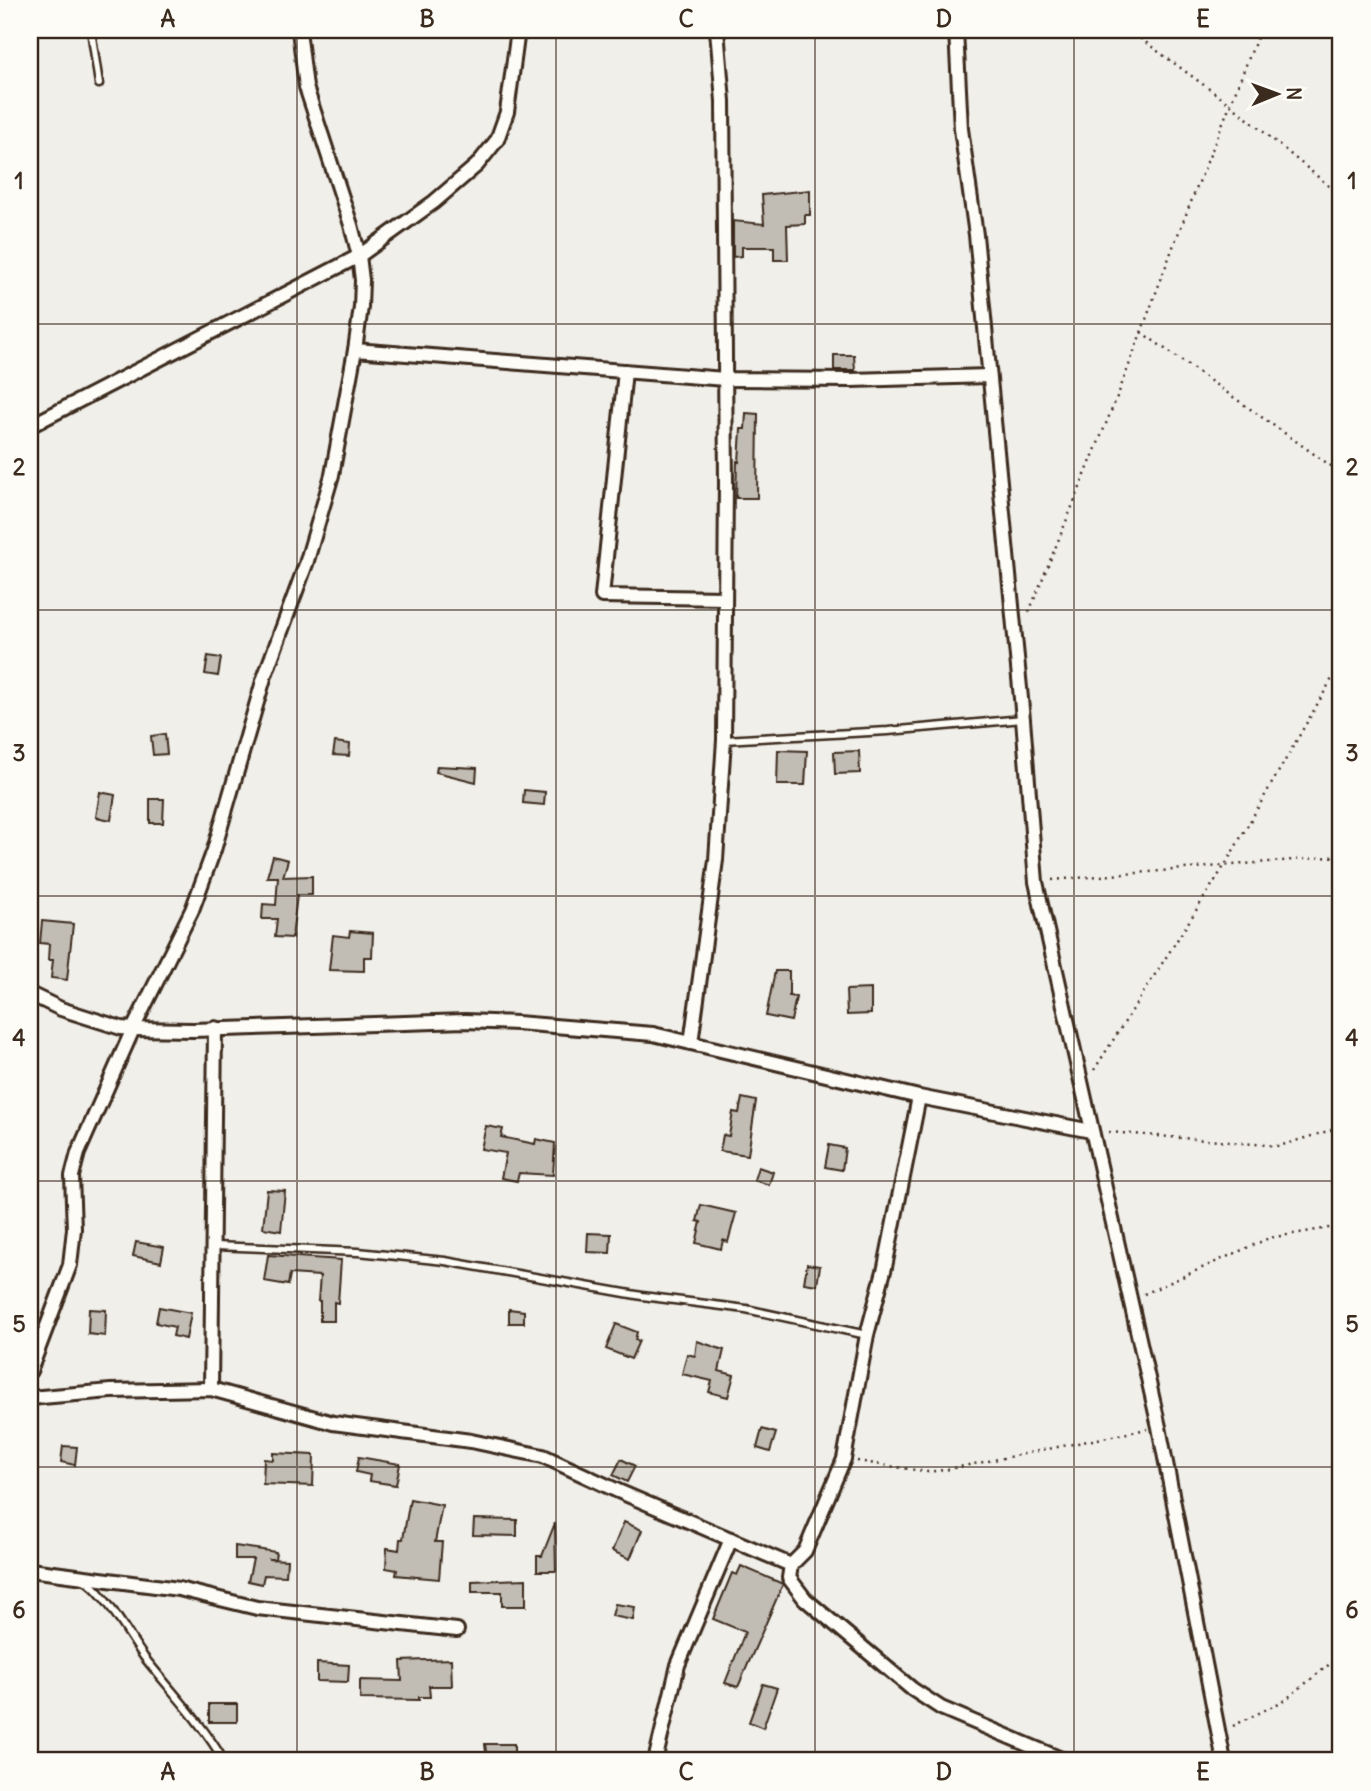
<svg xmlns="http://www.w3.org/2000/svg" width="1371" height="1791" font-family="Delius,sans-serif">
	<style>
		.building { fill: #c1bcb4; stroke: #3b2a1e; stroke-width: 2 }
		.lines { fill: none; stroke-linecap: round; stroke-linejoin: round }
		.lane-casing { stroke: #3b2a1e; stroke-width: 11 }
		.street-casing { stroke: #3b2a1e; stroke-width: 18 }
		.path { stroke: #3b2a1e; stroke-width: 2.5; stroke-dasharray: 2 5; stroke-linecap: butt }
		.lane { stroke: #fdfcf7; stroke-width: 6 }
		.street { stroke: #fdfcf7; stroke-width: 12 }
		.grid { fill: none; stroke: #3b2a1e; stroke-width: 2; stroke-opacity: 0.55 }
		.neatline { fill: none; stroke: #3b2a1e; stroke-width: 2.5 }
		.grid-label { font-size: 23px; text-anchor: middle; font-weight: bold; fill: #3b2a1e }
	</style>
	<rect width="100%" height="100%" fill="#f1efea"/>
	<filter id="ink" filterUnits="userSpaceOnUse"><feTurbulence type="fractalNoise" baseFrequency=".0143" numOctaves="2"/><feDisplacementMap in="SourceGraphic" scale="14" xChannelSelector="R" yChannelSelector="G"/><feConvolveMatrix kernelMatrix="1 2 1 2 8 2 1 2 1" color-interpolation-filters="sRGB"/></filter>
	<g filter="url(#ink)">
		<g class="building">
			<path d="M810 190V215H805V224L787 225 788 260H774V247H742V256L733 257V221L764 224 762 195Z"/>
			<path d="M834 355H854L855 370H834Z"/>
			<path d="M746 413 758 414 757 498H736L737 461 739 462 741 429H745Z"/>
			<path d="M208 656 221 658 218 676 205 674Z"/>
			<path d="M165 734 167 754 153 755 151 736Z"/>
			<path d="M335 742 350 744 349 756 333 755Z"/>
			<path d="M778 750 807 751 805 785H777Z"/>
			<path d="M859 751 860 773 835 774 834 752Z"/>
			<path d="M437 766 477 768 476 782 436 772Z"/>
			<path d="M524 790 545 792 544 805 523 803Z"/>
			<path d="M100 792 115 795 111 820 96 817Z"/>
			<path d="M150 799H164L163 823H150Z"/>
			<path d="M273 856 288 860 283 877 312 876V895H297L292 938 275 937 277 919H262L263 904 276 905 278 877H267Z"/>
			<path d="M42 921 73 924 67 980 51 978 53 960H48L49 944 40 943Z"/>
			<path d="M350 931 373 933 372 957H364V971L329 970 333 935 349 937Z"/>
			<path d="M775 971H789V996L796 997 791 1021 766 1016Z"/>
			<path d="M871 989V1014L847 1015 846 990Z"/>
			<path d="M742 1098 756 1101 748 1155 720 1151 723 1135 729 1136 733 1112 739 1113Z"/>
			<path d="M486 1126 503 1129 501 1137 535 1144 536 1139 555 1143 553 1175 519 1173 517 1181 501 1178 506 1153 481 1149Z"/>
			<path d="M829 1145 845 1148 842 1170 825 1167Z"/>
			<path d="M758 1167 773 1172 769 1185 754 1180Z"/>
			<path d="M267 1190 285 1191 281 1231 263 1228Z"/>
			<path d="M701 1205 736 1213 728 1242 723 1240 721 1249 696 1243 701 1222 697 1221Z"/>
			<path d="M588 1233 611 1234 610 1253 587 1252Z"/>
			<path d="M136 1242 164 1247 161 1262 133 1256Z"/>
			<path d="M268 1255 341 1260 338 1303 334 1302V1321H320V1301H318L320 1276 290 1274 288 1285 264 1281Z"/>
			<path d="M807 1264 820 1266 817 1285 804 1283Z"/>
			<path d="M159 1307 191 1313 186 1339 173 1336 175 1327 156 1323Z"/>
			<path d="M89 1309 106 1310 105 1336 88 1334Z"/>
			<path d="M509 1309 524 1311V1323H509Z"/>
			<path d="M616 1324 637 1332 635 1340 639 1341 631 1359 606 1349Z"/>
			<path d="M697 1341 724 1350 719 1371 734 1375 728 1397 709 1392 712 1381 682 1374 687 1354 695 1356Z"/>
			<path d="M762 1429 776 1433 770 1452 757 1448Z"/>
			<path d="M63 1446 77 1447 75 1465 61 1462Z"/>
			<path d="M273 1453 314 1455 313 1486 263 1484 264 1459 273 1460Z"/>
			<path d="M359 1457 400 1464 396 1485 369 1481 370 1475 356 1472Z"/>
			<path d="M621 1459 635 1466 627 1482 613 1475Z"/>
			<path d="M410 1499 442 1505 435 1542H442L439 1579 396 1575 397 1570 386 1568 387 1548 399 1550 400 1539H403Z"/>
			<path d="M474 1519 517 1520V1536L473 1535Z"/>
			<path d="M624 1522 642 1530 630 1559 612 1551Z"/>
			<path d="M555 1523 556 1571H537V1556H542Z"/>
			<path d="M235 1546 276 1552 275 1559H268L287 1560 286 1576 264 1575 262 1584 248 1581 253 1559H235Z"/>
			<path d="M741 1566 783 1584 738 1687 725 1683 745 1632 713 1619 732 1573 737 1575Z"/>
			<path d="M526 1579V1606H502V1592H472V1581Z"/>
			<path d="M615 1604 635 1607 633 1620 612 1616Z"/>
			<path d="M451 1659 452 1686H429L430 1697H419V1700L360 1699V1680L402 1681 401 1661Z"/>
			<path d="M317 1663 349 1665 348 1682 317 1681Z"/>
			<path d="M763 1684 777 1688 763 1728 749 1722Z"/>
			<rect x="209" y="1704" width="28" height="18"/>
			<path d="M485 1744H514V1759L487 1760Z"/>
		</g>
		<g class="lines">
			<g class="lane-casing">
				<g id="lane">
					<path d="M91 30 99 84"/>
					<path d="M30 402 36 422"/>
					<path d="M724 740 888 731 1023 719"/>
					<path d="M214 1246 358 1252 445 1261 642 1296 746 1309 867 1335"/>
					<path d="M84 1580C103 1589 130 1638 144 1657 171 1691 202 1723 224 1761"/>
				</g>
			</g>
			<g class="street-casing">
				<g id="street">
					<path d="M956 30 961 129 976 235 1023 719 1036 882 1159 1427 1224 1761"/>
					<path d="M355 350 725 379 851 380 989 376"/>
					<path d="M625 371 602 596 725 598"/>
					<path d="M30 426 359 256 434 202 477 165 497 140 507 112 518 30"/>
					<path d="M30 994 61 1009 121 1028 133 1029 193 1030 465 1021 517 1023 653 1034 919 1097 1091 1131"/>
					<path d="M691 1043 716 860 724 740 726 483 723 101 717 30"/>
					<path d="M919 1097 885 1267 867 1335 844 1459 805 1551 791 1565 789 1578 805 1599 912 1689 941 1708 1066 1761"/>
					<path d="M30 1371 70 1265 74 1229 72 1176 78 1153 133 1029 192 910 214 850 264 678 306 564 332 475 355 350 361 307 362 280 359 256 351 225 306 87 299 30"/>
					<path d="M211 1389 215 1028"/>
					<path d="M30 1398 111 1391 211 1389 333 1423 471 1441 543 1456 618 1491 791 1565"/>
					<path d="M30 1570 179 1589 257 1608 457 1630"/>
					<path d="M655 1761 678 1665 731 1539"/>
				</g>
			</g>
			<g class="path">
				<path d="M1129 30 1231 105 1341 196"/>
				<path d="M1141 332 1341 473"/>
				<path d="M1029 612 1119 392 1173 247 1260 30"/>
				<path d="M1052 880 1341 856"/>
				<path d="M1094 1070 1225 865 1341 663"/>
				<path d="M1109 1132 1279 1146 1341 1127"/>
				<path d="M1144 1294 1269 1238 1341 1226"/>
				<path d="M857 1461 928 1472 944 1470 1147 1429"/>
				<path d="M1233 1726 1285 1700 1341 1655"/>
			</g>
			<use href="#lane" class="lane"/>
			<use href="#street" class="street"/>
		</g>
	</g>
	<path class="grid" d="M297 30V1761M556 30V1761M815 30V1761M1074 30V1761M30 324H1341M30 610H1341M30 896H1341M30 1181H1341M30 1467H1341"/>
	<rect width="1371" height="1791" fill="none" stroke="#fdfcf7" stroke-width="77"/>
	<g transform="translate(1277 94) rotate(89)" stroke="#fdfcf7" stroke-width="5" paint-order="stroke">
	<path d="M0-5L12 26L0 18L-12 26Z" fill="#3b2a1e"/>
	<text y="-10" font-size="19" font-weight="bold" text-anchor="middle" fill="#3b2a1e">N</text>
	</g>
	<rect x="38" y="38" width="1294" height="1714" class="neatline"/>
	<g class="grid-label">
		<text x="168" y="27">A</text>
		<text x="427" y="27">B</text>
		<text x="686" y="27">C</text>
		<text x="944" y="27">D</text>
		<text x="1203" y="27">E</text>
		<text x="19" y="189">1</text>
		<text x="1352" y="189">1</text>
		<text x="19" y="475">2</text>
		<text x="1352" y="475">2</text>
		<text x="19" y="761">3</text>
		<text x="1352" y="761">3</text>
		<text x="19" y="1046">4</text>
		<text x="1352" y="1046">4</text>
		<text x="19" y="1332">5</text>
		<text x="1352" y="1332">5</text>
		<text x="19" y="1618">6</text>
		<text x="1352" y="1618">6</text>
		<text x="168" y="1780">A</text>
		<text x="427" y="1780">B</text>
		<text x="686" y="1780">C</text>
		<text x="944" y="1780">D</text>
		<text x="1203" y="1780">E</text>
	</g>
</svg>
